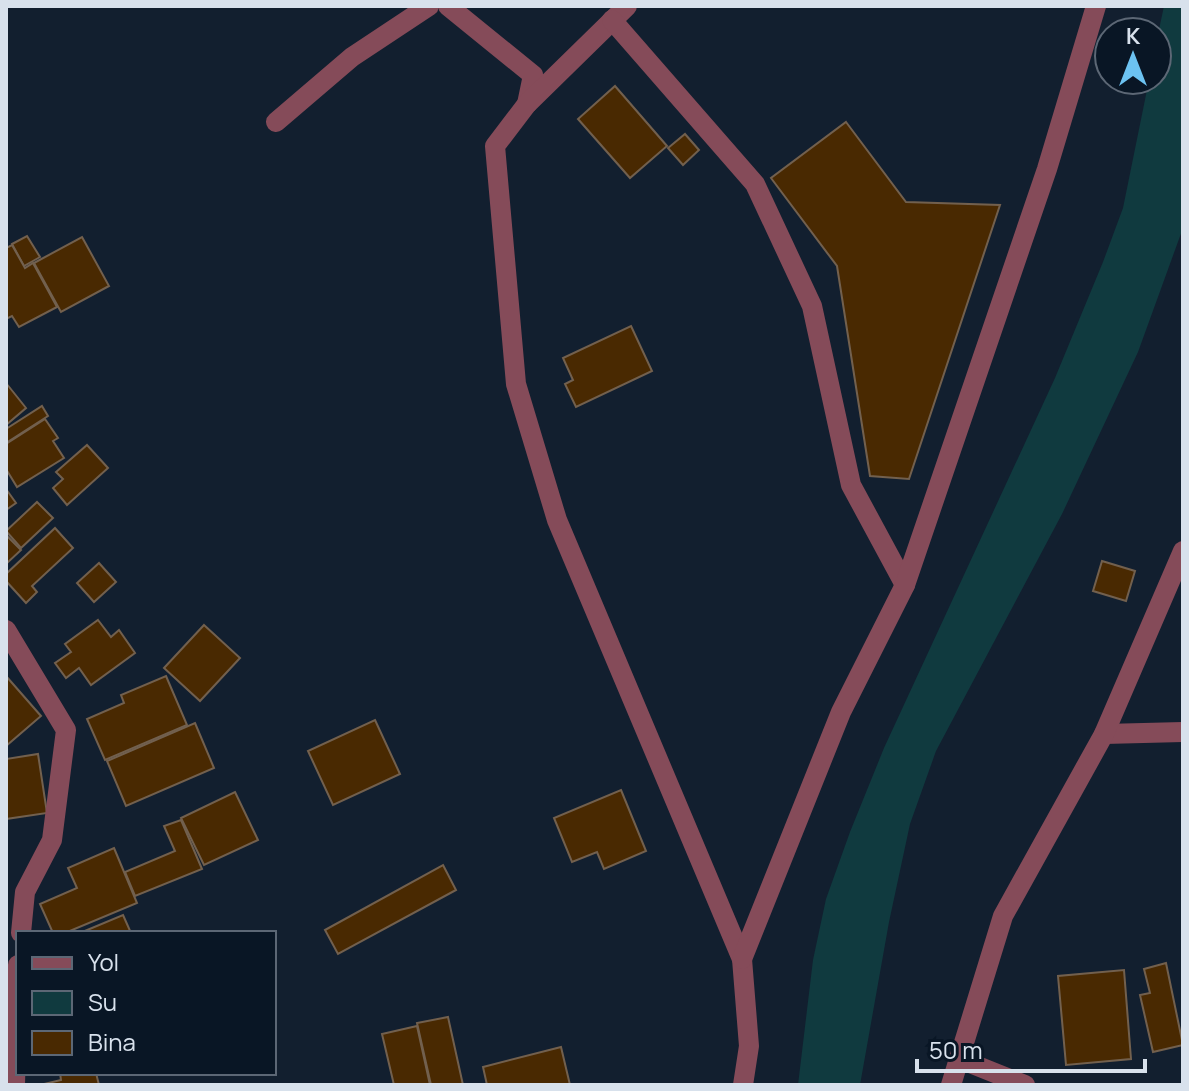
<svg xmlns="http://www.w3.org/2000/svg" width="1189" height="1091" font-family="Manrope,sans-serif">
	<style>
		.water { fill: #103a3f }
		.building { fill: #492901; stroke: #72604e; stroke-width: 2 }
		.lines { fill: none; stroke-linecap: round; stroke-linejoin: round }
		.minor { stroke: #854b59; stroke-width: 20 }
	</style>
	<rect width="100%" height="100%" fill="#121f2f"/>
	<path class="water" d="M1164 6H1183V228L1138 352 1062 514 936 751 910 824 889 922 860 1085H798L813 960 826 899 850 832 884 748 1055 378 1103 262 1123 208 1149 80H1157V39Z"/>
	<g class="building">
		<path d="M615 86 667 146 630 178 578 119Z"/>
		<path d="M846 122 906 202 1000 205 909 479 870 476 837 266 771 178Z"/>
		<path d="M685 134 699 150 683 165 668 148Z"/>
		<path d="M27 236 40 257 24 266 12 244Z"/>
		<path d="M82 237 109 286 61 312 34 263Z"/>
		<path d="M12 245 25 268 33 263 57 307 19 327 12 316 6 319V248Z"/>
		<path d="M631 326 652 371 576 407 565 384 573 380 563 358Z"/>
		<path d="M6 383 26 408 6 425Z"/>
		<path d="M42 406 48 416 6 443V429Z"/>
		<path d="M45 419 58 438 53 441 64 458 17 487 6 469V444Z"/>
		<path d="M87 445 108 468 67 505 53 488 63 479 56 472Z"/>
		<path d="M6 489 16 503 6 510Z"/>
		<path d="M37 502 53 518 21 548 6 531Z"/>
		<path d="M55 528 73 548 32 586 37 592 26 603 6 581V574Z"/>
		<path d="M6 535 21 550 6 564Z"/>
		<path d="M1102 561 1135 571 1126 601 1093 591Z"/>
		<path d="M99 563 116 582 94 602 77 583Z"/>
		<path d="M98 620 111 637 119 630 135 653 91 685 79 668 66 678 55 663 71 652 65 644Z"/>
		<path d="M204 625 240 658 200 701 164 668Z"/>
		<path d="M6 676 41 716 6 746Z"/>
		<path d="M166 676 187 725 105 760 87 719 124 703 121 695Z"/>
		<path d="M375 720 400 774 333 805 308 751Z"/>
		<path d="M195 723 214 768 126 806 107 761Z"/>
		<path d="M38 754 47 813 6 819V759Z"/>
		<path d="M621 790 646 851 604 869 597 852 572 862 554 818Z"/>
		<path d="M235 792 258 840 204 865 181 818Z"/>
		<path d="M181 820 202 869 135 896 125 872 175 851 164 826Z"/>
		<path d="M114 848 137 903 65 933H53L40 904 77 888 68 868Z"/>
		<path d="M443 865 456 890 338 954 325 930Z"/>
		<path d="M123 915 131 933H80Z"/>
		<path d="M1166 963 1183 1045 1153 1052 1140 995 1150 993 1144 969Z"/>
		<path d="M1124 970 1131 1059 1066 1065 1058 976Z"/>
		<path d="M448 1017 463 1085H431L417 1023Z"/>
		<path d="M417 1026 430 1085H394L382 1034Z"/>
		<path d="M561 1047 570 1085H487L483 1067Z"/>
		<path d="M60 1073H96L99 1085H40L61 1080Z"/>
	</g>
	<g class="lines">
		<g class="minor">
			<path d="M448 6 533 75 527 104"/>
			<path d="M627 6 527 104 495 146 516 384 557 520 742 959 749 1046 743 1085"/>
			<path d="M612 20 755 184 812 306 851 485 905 585"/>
			<path d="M276 122 352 57 429 6"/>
			<path d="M6 630 66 730 52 840 25 892 21 933"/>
			<path d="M1104 734 1183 732"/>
			<path d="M742 959 841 712 905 585 1047 169 1096 6"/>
			<path d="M960 1059 1025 1085"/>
			<path d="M15 1085 18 965"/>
			<path d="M951 1085 1003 916 1104 734 1183 551"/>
		</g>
	</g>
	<rect width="1189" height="1091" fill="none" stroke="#d8e1ec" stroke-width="16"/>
	<rect x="16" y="931" width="260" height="144" fill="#091625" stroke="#5c6775" stroke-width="2"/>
	<rect x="32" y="957" width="40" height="12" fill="#854b59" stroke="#5c6775" stroke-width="2"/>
	<text x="88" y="971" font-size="24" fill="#d8e1ec">Yol</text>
	<rect x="32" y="991" width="40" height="24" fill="#103a3f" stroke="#5c6775" stroke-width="2"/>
	<text x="88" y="1011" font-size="24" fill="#d8e1ec">Su</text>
	<rect x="32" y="1031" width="40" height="24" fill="#492901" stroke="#5c6775" stroke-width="2"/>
	<text x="88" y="1051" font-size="24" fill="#d8e1ec">Bina</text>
	<g transform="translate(1133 56)"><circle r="38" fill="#091625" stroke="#5c6775" stroke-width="2"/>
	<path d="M0-6L14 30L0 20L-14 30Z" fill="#6cc3f2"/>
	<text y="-12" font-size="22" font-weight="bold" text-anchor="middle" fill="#d8e1ec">K</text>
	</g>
	<path d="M917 1059v12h228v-12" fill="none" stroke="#d8e1ec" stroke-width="4"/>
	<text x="929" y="1059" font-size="24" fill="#d8e1ec" stroke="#091625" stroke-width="6" paint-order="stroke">50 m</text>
</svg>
